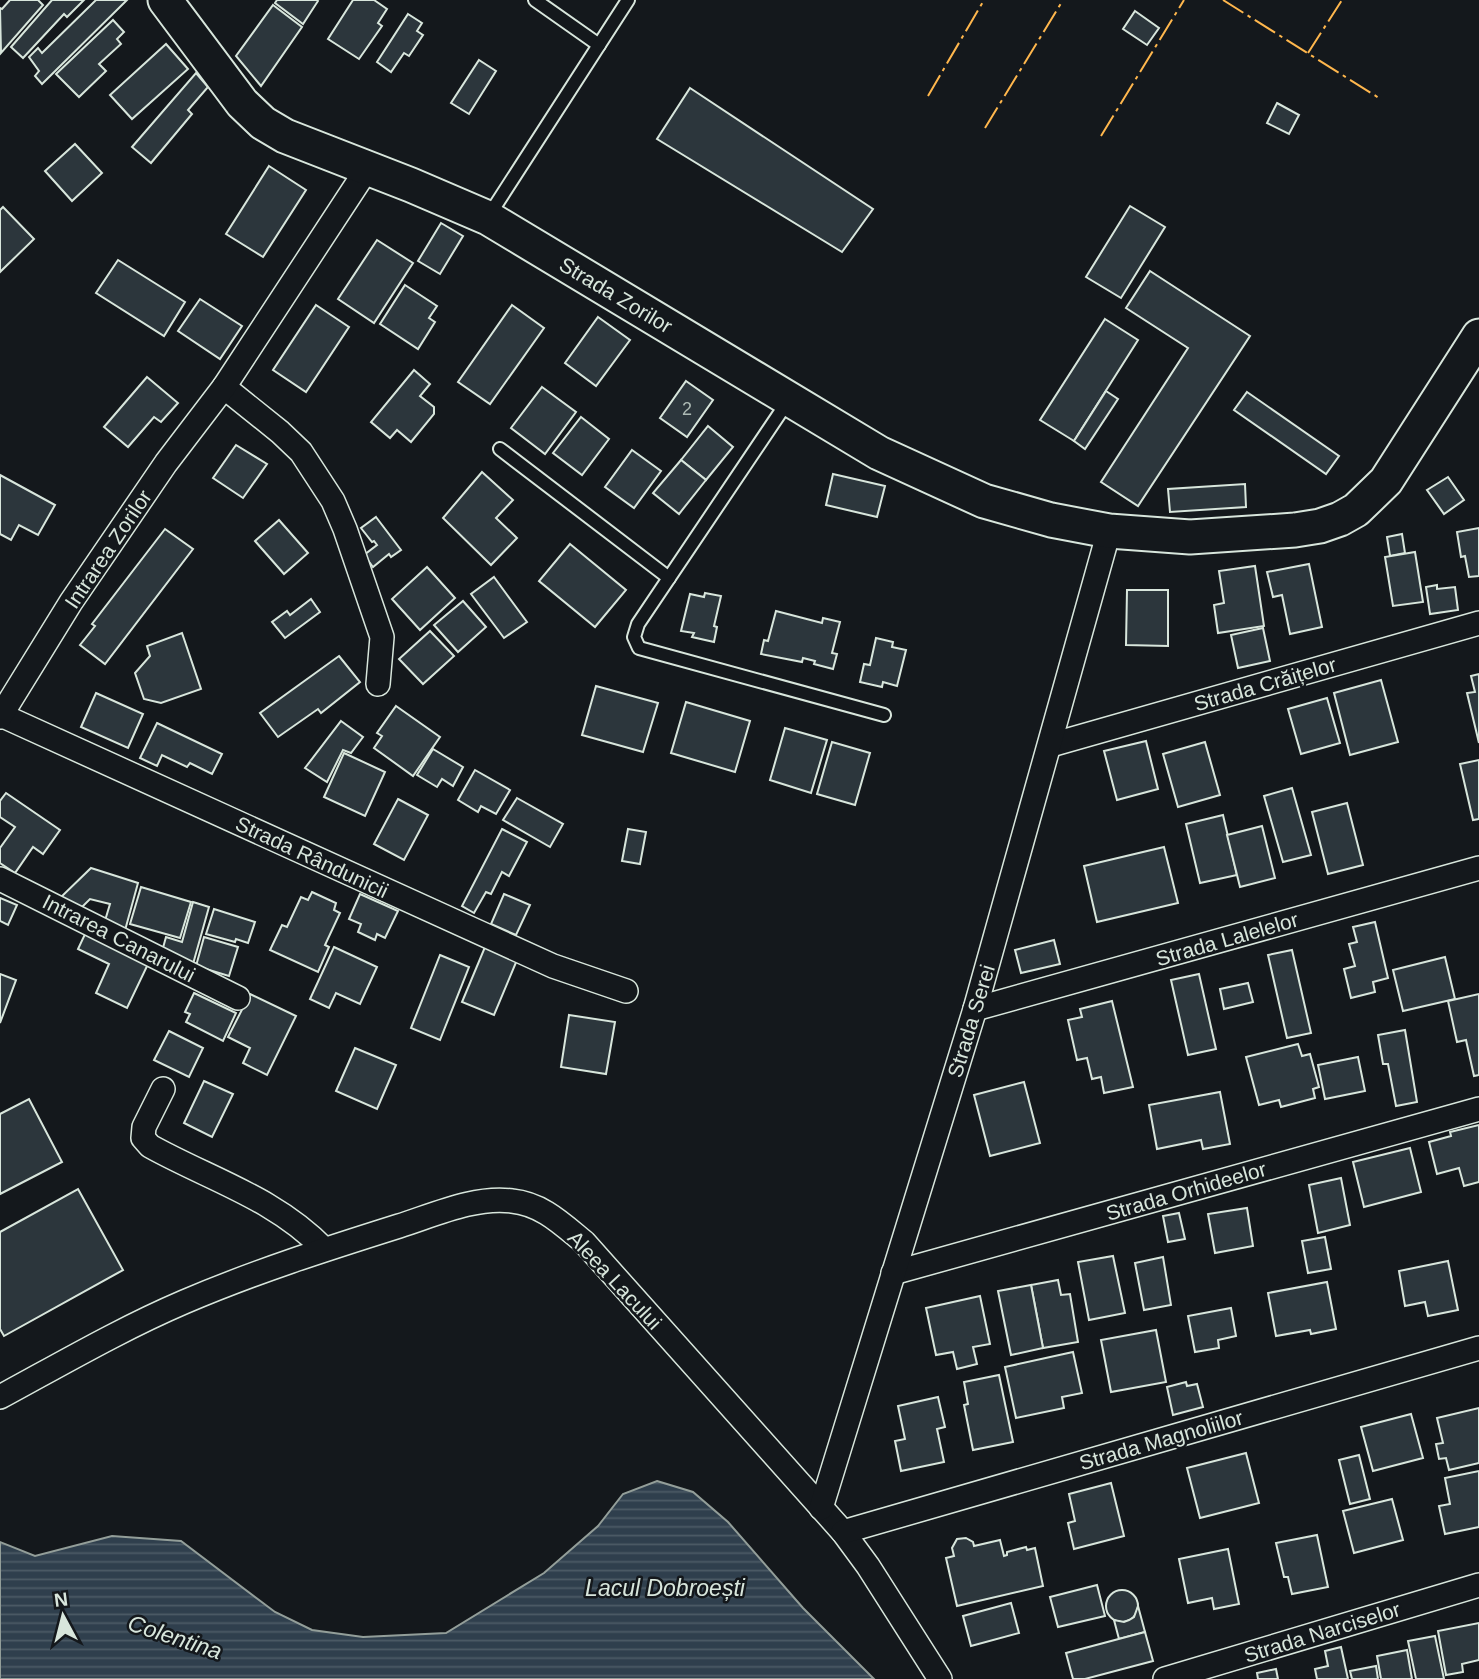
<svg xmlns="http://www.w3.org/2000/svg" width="1479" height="1679" font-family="Arial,sans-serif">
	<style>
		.water { fill: url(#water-rules); stroke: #939e99; stroke-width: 2 }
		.building { fill: #2c363c; stroke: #d8e6dc; stroke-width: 2 }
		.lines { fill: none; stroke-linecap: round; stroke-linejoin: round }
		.lane-casing { stroke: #d8e6dc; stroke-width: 16 }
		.street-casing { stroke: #d8e6dc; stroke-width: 26 }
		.secondary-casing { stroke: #d8e6dc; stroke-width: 37 }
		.lane { stroke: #14181c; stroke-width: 12 }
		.street { stroke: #14181c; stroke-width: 23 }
		.secondary { stroke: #14181c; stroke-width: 33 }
		.power { stroke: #ffb74d; stroke-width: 2; stroke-dasharray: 24 5 3.5 5; stroke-linecap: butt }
		.labels { text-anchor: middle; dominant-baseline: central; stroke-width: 5; stroke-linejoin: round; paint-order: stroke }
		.number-label { font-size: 18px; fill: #adbab4 }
		.street-label { font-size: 21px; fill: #d8e6dc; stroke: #14181c }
		.water-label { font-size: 23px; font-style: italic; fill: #d8e6dc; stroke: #14181c }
	</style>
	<defs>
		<pattern id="water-rules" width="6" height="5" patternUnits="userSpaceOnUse" patternTransform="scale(1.75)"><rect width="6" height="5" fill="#2f3f4d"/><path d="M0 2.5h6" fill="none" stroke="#4c5b66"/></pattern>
	</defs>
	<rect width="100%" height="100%" fill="#14181c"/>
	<path class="water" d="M657 1481 693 1492 728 1522 803 1608 874 1679H0V1542L35 1556 112 1536 181 1541 275 1612 312 1630 363 1637 446 1633 544 1573 598 1526 623 1494Z"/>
	<g class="building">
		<path d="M10 0H38L43 5 1 53 0 8 2 9Z"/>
		<path d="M52 0H84L67 17 64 14 23 58 11 47Z"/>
		<path d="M96 0H127L42 84 35 76 39 71 29 57 38 48 42 53Z"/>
		<path d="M277 0H317L318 1 303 24 275 3Z"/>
		<path d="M353 0H374L387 9 378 23 382 26 359 59 328 39Z"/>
		<path d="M273 5 302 27 261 86 236 56Z"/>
		<path d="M1135 11 1159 28 1147 45 1123 29Z"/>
		<path d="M408 14 422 23 417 31 423 35 409 56 404 53 391 72 377 62Z"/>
		<path d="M113 20 124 32 117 39 121 44 99 64 106 71 79 97 56 74Z"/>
		<path d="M166 44 188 69 132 119 110 95Z"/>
		<path d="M479 60 496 71 469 114 451 103Z"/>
		<path d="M196 73 208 87 188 110 192 114 151 163 132 147Z"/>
		<path d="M690 88 873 209 842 252 657 139Z"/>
		<path d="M1277 103 1299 115 1289 134 1267 123Z"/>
		<path d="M75 144 102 173 72 201 45 171Z"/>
		<path d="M269 166 306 190 263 257 226 234Z"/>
		<path d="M1130 206 1165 227 1121 298 1086 277Z"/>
		<path d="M3 207 34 239 0 272V210Z"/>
		<path d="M441 223 463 236 440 274 418 261Z"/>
		<path d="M377 240 413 263 374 323 338 299Z"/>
		<path d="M118 260 185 302 164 336 96 293Z"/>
		<path d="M1150 271 1250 336 1138 506 1101 482 1188 348 1126 308Z"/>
		<path d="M405 285 437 306 429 318 435 322 418 349 380 324Z"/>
		<path d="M200 299 242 326 220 359 178 331Z"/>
		<path d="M316 305 349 327 306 392 273 370Z"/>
		<path d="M512 305 544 328 490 404 458 382Z"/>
		<path d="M598 317 630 340 596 386 565 363Z"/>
		<path d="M1105 319 1138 340 1074 441 1040 420Z"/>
		<path d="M414 370 430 384 420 396 434 407V414L411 442 397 430 390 438 371 422Z"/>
		<path d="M147 377 178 403 161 422 154 417 128 447 104 427Z"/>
		<path d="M686 381 713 400 687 437 660 418Z"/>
		<path d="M542 387 576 412 545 454 511 428Z"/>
		<path d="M1106 391 1118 399 1085 449 1074 441Z"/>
		<path d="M1247 392 1339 456 1326 474 1234 410Z"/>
		<path d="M581 417 609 439 582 475 553 453Z"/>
		<path d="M708 426 733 447 706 480 681 460Z"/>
		<path d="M236 445 267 464 243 498 213 478Z"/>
		<path d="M632 450 661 471 634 508 605 487Z"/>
		<path d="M681 460 706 480 679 514 653 493Z"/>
		<path d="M482 472 513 500 496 518 517 538 491 565 443 518Z"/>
		<path d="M833 474 885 486 877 517 826 505Z"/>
		<path d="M0 475 55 505 38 535 19 525 11 540 0 534Z"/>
		<path d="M1448 477 1464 500 1444 514 1427 490Z"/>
		<path d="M1245 484 1246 507 1170 512 1168 489Z"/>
		<path d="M376 517 401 550 391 557 389 554 373 567 364 555 377 545 374 541 372 542 361 528Z"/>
		<path d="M279 520 308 553 284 574 255 541Z"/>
		<path d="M1479 528V576L1469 577 1465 556 1461 557 1457 532Z"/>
		<path d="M165 529 193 549 105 664 80 645 95 626 92 624Z"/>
		<path d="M1402 534 1405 553 1390 556 1387 537Z"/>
		<path d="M570 544 626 590 595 627 539 581Z"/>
		<path d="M1415 552 1423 602 1393 606 1385 557Z"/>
		<path d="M1309 564 1322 627 1290 634 1282 595 1273 597 1267 572Z"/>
		<path d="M1255 566 1264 626 1218 633 1214 605 1224 603 1219 571Z"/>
		<path d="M427 567 455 598 420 630 392 599Z"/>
		<path d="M494 577 527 622 504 638 471 594Z"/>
		<path d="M1437 585V589L1455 587 1458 610 1430 614 1426 587Z"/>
		<path d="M1127 590H1168V646L1126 645Z"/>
		<path d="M705 593 721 596 714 626 717 627 714 642 692 637 694 633 681 631 690 594 704 597Z"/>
		<path d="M311 599 320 612 285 638 272 622 287 611 290 615Z"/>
		<path d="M463 601 486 627 458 652 434 625Z"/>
		<path d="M776 611 822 623 823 618 840 622 832 653 837 654 833 669 814 664 815 661 803 658 802 662 761 654 764 640 768 641Z"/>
		<path d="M1263 628 1270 661 1238 668 1231 635Z"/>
		<path d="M430 631 454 656 423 684 399 659Z"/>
		<path d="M182 633 201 689 161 703 144 699 135 673 150 656 147 646Z"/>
		<path d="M876 638 893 642 892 647 906 650 897 686 883 682 882 687 860 682 864 664 870 665Z"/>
		<path d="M339 656 360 682 321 713 318 709 278 737 260 713Z"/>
		<path d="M1479 674V743L1467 693 1475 692 1471 676Z"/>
		<path d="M1381 680 1398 742 1350 755 1334 693Z"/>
		<path d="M596 686 658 703 643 752 582 735Z"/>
		<path d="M96 693 143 714 128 748 81 727Z"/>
		<path d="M1327 698 1340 743 1301 754 1288 709Z"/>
		<path d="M686 702 750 721 735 772 671 753Z"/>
		<path d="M396 706 440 737 413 776 374 748 382 736 377 733Z"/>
		<path d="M341 721 363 737 351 753 343 750 327 782 305 768Z"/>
		<path d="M157 723 222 754 212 774 190 763 187 767 162 755 157 766 140 758Z"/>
		<path d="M785 728 827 740 811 793 770 780Z"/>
		<path d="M1146 741 1158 789 1117 800 1104 751Z"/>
		<path d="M832 742 870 753 855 805 817 794Z"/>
		<path d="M1205 742 1220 795 1178 807 1163 754Z"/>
		<path d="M433 749 463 767 453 786 442 779 437 787 417 775Z"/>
		<path d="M344 753 385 772 365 816 324 797Z"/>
		<path d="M1479 760V819L1473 820 1460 764Z"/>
		<path d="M475 770 510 790 496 814 481 806 478 812 458 800Z"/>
		<path d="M1292 788 1311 855 1283 862 1264 796Z"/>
		<path d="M6 793 60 830 43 854 33 847 15 873 0 863V848L15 827 0 817V801Z"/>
		<path d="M517 798 563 824 550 847 503 820Z"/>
		<path d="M398 799 428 815 404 860 374 844Z"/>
		<path d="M1347 803 1363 865 1328 874 1312 812Z"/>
		<path d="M1223 815 1237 875 1200 883 1186 824Z"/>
		<path d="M1262 826 1275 878 1240 887 1227 835Z"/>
		<path d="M502 829 527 842 509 876 502 872 491 894 486 892 474 913 462 906Z"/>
		<path d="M628 829 646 832 640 864 622 861Z"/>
		<path d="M1164 847 1178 903 1097 922 1084 866Z"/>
		<path d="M91 868 138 883 124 934 104 924 110 904 90 899 79 910 60 898Z"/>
		<path d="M141 887 191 902 180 938 130 924Z"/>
		<path d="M312 892 336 903 334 910 340 913 325 945 329 947 318 972 270 950 282 925 287 927 301 897 308 900Z"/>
		<path d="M360 894 398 911 385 938 377 934 375 940 358 932 361 924 349 919Z"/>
		<path d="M504 894 530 905 516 935 491 924Z"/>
		<path d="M0 898 17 905 8 925 0 921Z"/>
		<path d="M193 902 209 907 193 964 161 955 166 937 182 942Z"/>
		<path d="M214 909 255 922 248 943 236 939 235 942 206 934Z"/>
		<path d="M1375 922 1388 978 1373 982 1375 992 1351 998 1344 969 1355 966 1349 944 1357 942 1353 927Z"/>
		<path d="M86 932 149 962 127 1008 96 993 109 964 78 949Z"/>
		<path d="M204 937 238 947 229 976 196 966Z"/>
		<path d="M1054 940 1060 964 1021 973 1015 950Z"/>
		<path d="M334 947 377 967 360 1004 336 993 329 1008 310 999Z"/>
		<path d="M485 947 517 960 494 1015 462 1002Z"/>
		<path d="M1292 950 1311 1033 1287 1038 1268 955Z"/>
		<path d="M440 955 469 967 440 1040 411 1028Z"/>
		<path d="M1445 957 1455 999 1403 1011 1393 970Z"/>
		<path d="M0 974 16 980 0 1023Z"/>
		<path d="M1199 974 1216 1049 1188 1055 1171 980Z"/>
		<path d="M1248 983 1253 1002 1224 1009 1220 989Z"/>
		<path d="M194 993 236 1013 223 1041 186 1022 190 1014 185 1012Z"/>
		<path d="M250 994 296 1016 267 1075 243 1063 250 1048 228 1037Z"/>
		<path d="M1479 994V1075L1474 1076 1466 1040 1457 1042 1448 1001Z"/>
		<path d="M1112 1001 1133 1087 1104 1093 1101 1077 1092 1079 1087 1058 1077 1060 1068 1020 1082 1017 1080 1009Z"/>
		<path d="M569 1015 615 1022 606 1074 561 1067Z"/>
		<path d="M1405 1030 1417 1102 1396 1106 1388 1064H1383L1378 1035Z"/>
		<path d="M169 1031 203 1048 189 1077 154 1060Z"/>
		<path d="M1298 1044 1302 1056 1310 1054 1319 1087 1313 1089 1315 1098 1281 1107 1279 1100 1259 1105 1246 1057Z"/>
		<path d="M355 1048 396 1065 377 1109 336 1091Z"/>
		<path d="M1358 1057 1365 1091 1325 1099 1318 1065Z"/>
		<path d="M204 1081 233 1094 212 1137 184 1123Z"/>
		<path d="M1024 1082 1040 1143 990 1156 974 1095Z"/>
		<path d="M1220 1092 1230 1144 1203 1149 1201 1140 1157 1149 1149 1105Z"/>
		<path d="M29 1099 62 1162 0 1194V1114Z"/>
		<path d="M1479 1125V1182L1464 1186 1459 1168 1437 1174 1429 1142 1451 1136 1450 1132Z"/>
		<path d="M1410 1148 1421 1192 1364 1207 1353 1162Z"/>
		<path d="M1341 1178 1350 1225 1318 1233 1309 1185Z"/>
		<path d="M78 1189 123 1270 4 1336 0 1329V1232Z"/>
		<path d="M1247 1208 1253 1246 1215 1253 1208 1214Z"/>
		<path d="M1179 1213 1185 1239 1168 1242 1163 1216Z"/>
		<path d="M1325 1237 1331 1269 1308 1273 1302 1241Z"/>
		<path d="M1113 1256 1125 1313 1089 1320 1078 1262Z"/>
		<path d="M1163 1257 1171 1305 1144 1310 1135 1263Z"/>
		<path d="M1448 1261 1458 1310 1428 1316 1425 1302 1405 1306 1399 1271Z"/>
		<path d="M1058 1280 1061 1295 1070 1294 1078 1342 1043 1348 1031 1285Z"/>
		<path d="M1327 1282 1336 1329 1311 1334 1310 1330 1276 1336 1268 1293Z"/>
		<path d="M1031 1285 1043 1348 1011 1355 998 1291Z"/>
		<path d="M980 1296 990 1344 973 1347 977 1364 957 1369 953 1352 936 1355 926 1308Z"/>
		<path d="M1231 1308 1236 1336 1218 1340 1219 1348 1195 1352 1188 1316Z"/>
		<path d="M1156 1330 1166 1382 1111 1392 1101 1340Z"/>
		<path d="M1073 1352 1082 1393 1062 1397 1064 1408 1016 1418 1005 1367Z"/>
		<path d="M999 1375 1013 1442 973 1450 964 1405 968 1404 964 1382Z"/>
		<path d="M1186 1382 1187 1386 1197 1384 1203 1407 1173 1415 1167 1387Z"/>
		<path d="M938 1397 945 1427 937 1429 944 1462 901 1471 895 1441 905 1439 898 1406Z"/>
		<path d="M1479 1408V1463L1449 1470 1446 1458 1439 1459 1436 1444 1443 1443 1437 1418Z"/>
		<path d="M1411 1414 1423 1458 1373 1471 1361 1427Z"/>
		<path d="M1246 1453 1259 1503 1200 1518 1187 1468Z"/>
		<path d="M1359 1455 1370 1499 1350 1504 1339 1460Z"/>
		<path d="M1479 1471V1527L1445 1534 1439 1506 1450 1504 1445 1478Z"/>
		<path d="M1111 1483 1124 1536 1074 1549 1068 1523 1075 1521 1069 1494Z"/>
		<path d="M1392 1499 1403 1540 1354 1553 1343 1511Z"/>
		<path d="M1317 1535 1328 1587 1292 1594 1288 1577H1284L1276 1543Z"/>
		<path d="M966 1538 973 1542 974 1546 1000 1540 1004 1556 1007 1555V1552L1026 1547 1027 1550 1035 1548 1043 1586 957 1606 946 1558 954 1556 952 1548 957 1539Z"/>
		<path d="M1228 1549 1239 1604 1214 1609 1212 1598 1188 1603 1179 1559Z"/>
		<path d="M1097 1585 1105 1616 1058 1627 1050 1597Z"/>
		<circle cx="1122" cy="1606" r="16"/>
		<path d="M1011 1603 1019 1633 971 1646 963 1616Z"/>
		<path d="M1138 1606 1145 1632 1119 1639 1114 1620 1124 1622 1129 1620 1134 1617Z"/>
		<path d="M1479 1623V1660L1462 1664 1463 1672 1446 1675 1438 1631Z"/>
		<path d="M1145 1632 1153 1661 1085 1679H1073L1066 1653Z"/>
		<path d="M1435 1636 1444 1679H1416L1408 1641Z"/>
		<path d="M1341 1647 1348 1679H1317L1315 1669 1328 1666 1325 1651Z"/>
		<path d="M1407 1650 1412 1679H1381L1377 1656Z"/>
		<path d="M1376 1666 1378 1679H1352L1350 1671Z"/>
		<path d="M1276 1669 1278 1679H1258L1257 1673Z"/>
	</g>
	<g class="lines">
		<g class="lane-casing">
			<g id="lane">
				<path d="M535 0 599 45"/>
				<path d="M488 217 628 0"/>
				<path d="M788 401 638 624 634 637 639 648 884 715"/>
				<path d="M500 449 669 578"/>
			</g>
		</g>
		<g class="street-casing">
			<g id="street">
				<path d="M224 387 280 432 301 452 333 501 345 529 382 637 378 684"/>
				<path d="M1 715 553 966 626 991"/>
				<path d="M0 717 71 602 166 463 224 387 367 169"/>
				<path d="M1051 745 1479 623"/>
				<path d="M0 879 238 998"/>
				<path d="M975 1009 1479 868"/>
				<path d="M163 1089 144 1127 143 1138 150 1146C209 1179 275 1198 324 1249"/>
				<path d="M893 1273 1479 1109"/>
				<path d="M0 1397C61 1364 121 1329 184 1302 254 1272 326 1249 399 1226 434 1215 475 1196 512 1201 542 1204 562 1224 584 1242L843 1532 868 1566 940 1679"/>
				<path d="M821 1508 975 1009 1109 531"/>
				<path d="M843 1532 1479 1348"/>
				<path d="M1165 1679 1479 1585"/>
			</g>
		</g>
		<g class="secondary-casing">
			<path id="secondary" d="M165 0 242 103 263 123 285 136 411 185 488 218 879 453 984 501 1051 520 1109 531 1190 537 1295 530 1320 526 1340 519 1356 510 1386 481 1479 336"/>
		</g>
		<use href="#lane" class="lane"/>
		<use href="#street" class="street"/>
		<use href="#secondary" class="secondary"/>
		<g class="power">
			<path d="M1223 0 1379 98"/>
			<path d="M1308 53 1342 0"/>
			<path d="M928 96 984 0"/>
			<path d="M985 128 1063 0"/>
			<path d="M1101 136 1184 0"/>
		</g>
	</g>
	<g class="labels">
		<g class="number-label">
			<text x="687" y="409">2</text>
		</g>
		<g class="street-label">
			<text transform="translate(616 295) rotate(31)">Strada Zorilor</text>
			<text transform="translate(108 549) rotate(-56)">Intrarea Zorilor</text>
			<text transform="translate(1265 684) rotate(-16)">Strada Crăițelor</text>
			<text transform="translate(312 857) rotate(25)">Strada Rândunicii</text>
			<text transform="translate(119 938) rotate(27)">Intrarea Canarului</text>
			<text transform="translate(1227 939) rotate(-16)">Strada Lalelelor</text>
			<text transform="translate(971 1021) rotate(-73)">Strada Serei</text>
			<text transform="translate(1186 1191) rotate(-16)">Strada Orhideelor</text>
			<text transform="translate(615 1280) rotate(47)">Aleea Lacului</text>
			<text transform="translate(1161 1440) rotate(-16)">Strada Magnoliilor</text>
			<text transform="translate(1322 1632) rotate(-17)">Strada Narciselor</text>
		</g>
		<g class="water-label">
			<text x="665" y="1588">Lacul Dobroești</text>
			<text transform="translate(175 1637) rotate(18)">Colentina</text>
		</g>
	</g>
	<g transform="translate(63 1616) rotate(353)" stroke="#14181c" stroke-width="5" paint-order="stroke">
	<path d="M0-5L12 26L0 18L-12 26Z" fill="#d8e6dc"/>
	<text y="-10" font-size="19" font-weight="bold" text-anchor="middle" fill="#d8e6dc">N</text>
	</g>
</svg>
